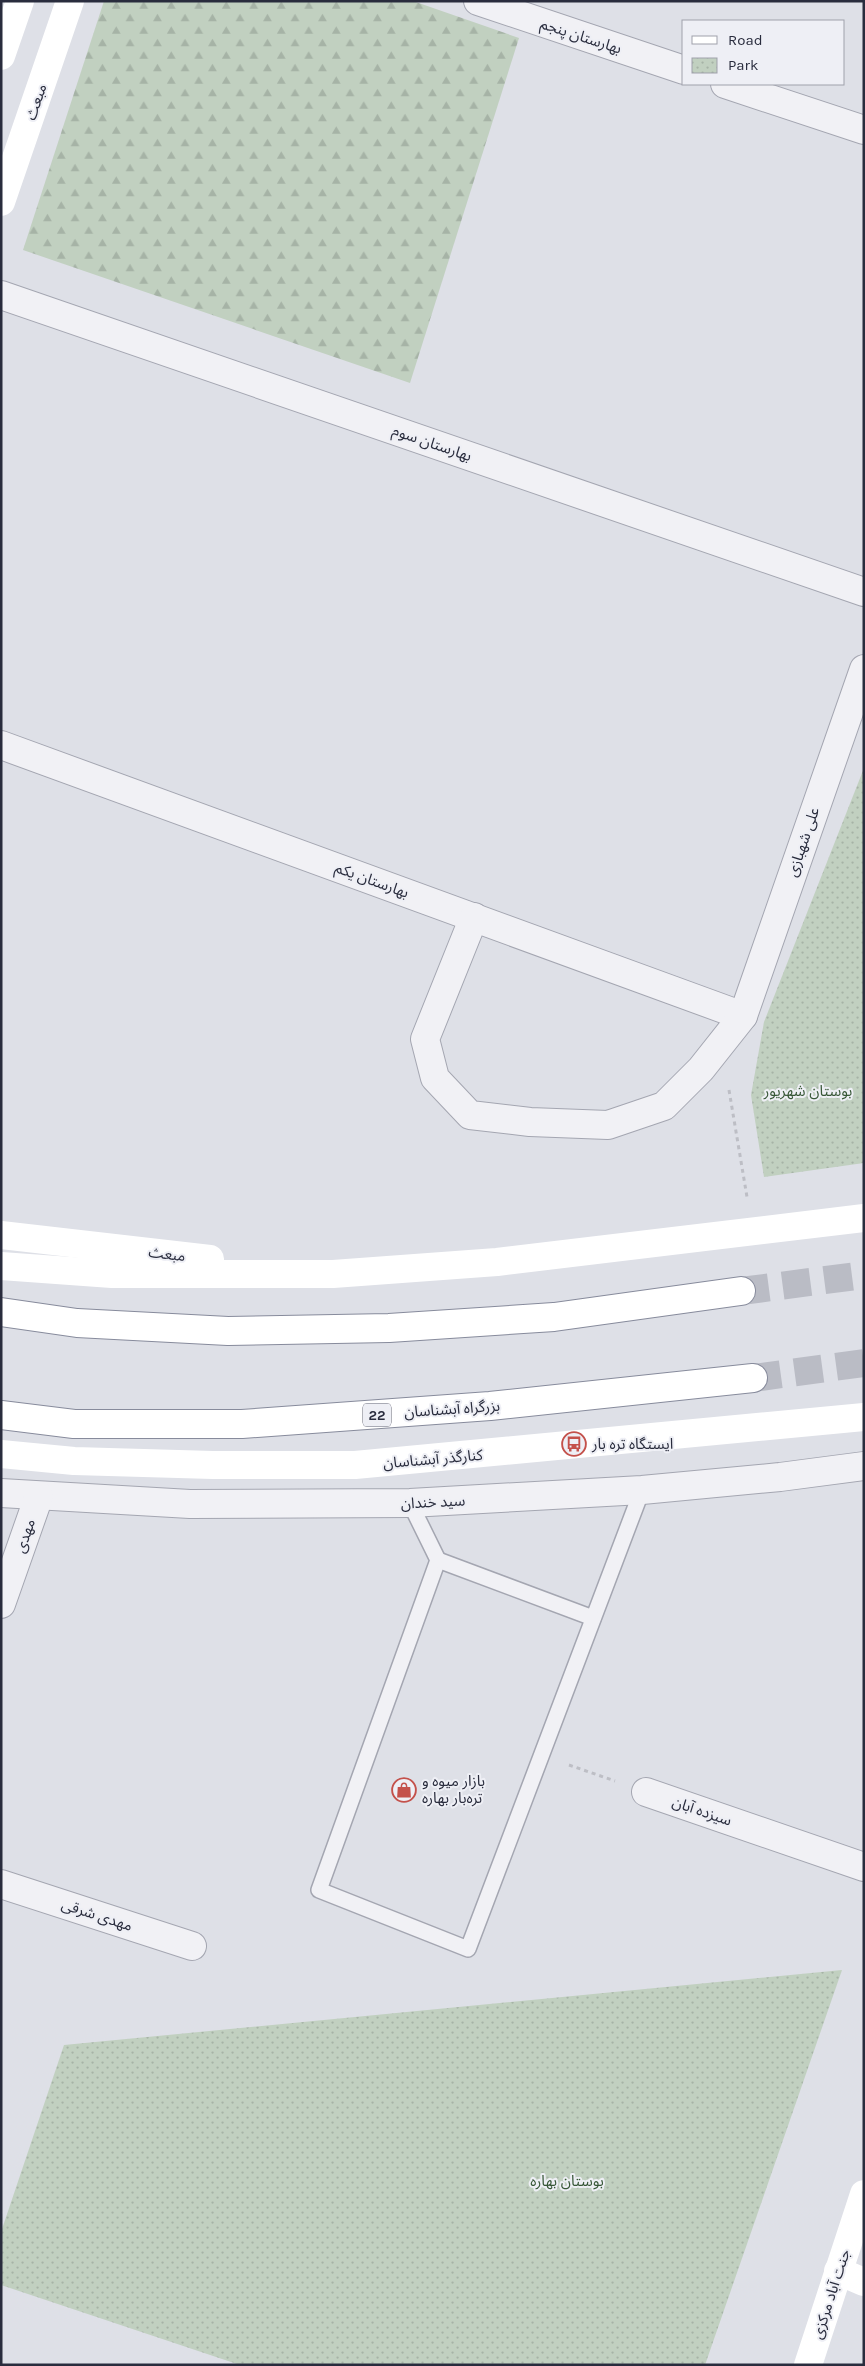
<svg xmlns="http://www.w3.org/2000/svg" width="865" height="2366" font-family="Karla,'Noto Sans Arabic',sans-serif">
	<style>
		.forest { fill: url(#forest-firs) }
		.park { fill: url(#park-dots) }
		.lines { fill: none; stroke-linecap: round; stroke-linejoin: round }
		.highway-tunnel { stroke: #babcc5; stroke-width: 28; stroke-dasharray: 28 14; stroke-linecap: butt }
		.lane-casing { stroke: #a4a6b1; stroke-width: 18 }
		.street-casing { stroke: #a4a6b1; stroke-width: 30 }
		.highway-casing { stroke: #878b9c; stroke-width: 30 }
		.path { stroke: #bdbec5; stroke-width: 3; stroke-dasharray: 4 4; stroke-linecap: butt }
		.lane { stroke: #f1f1f5; stroke-width: 15 }
		.street { stroke: #f1f1f5; stroke-width: 28 }
		.secondary { stroke: #fff; stroke-width: 28 }
		.highway { stroke: #fff; stroke-width: 28 }
		.labels { text-anchor: middle; dominant-baseline: central; stroke-width: 4; stroke-linejoin: round; paint-order: stroke }
		.shield { fill: #eeeff5; stroke: #646674; stroke-width: 1 }
		.shield-label { font-size: 14px; font-weight: bold; fill: #292c3d }
		.street-label { font-size: 15px; fill: #292c3d; stroke: #eeeff5 }
		.park-label { font-size: 15px; fill: #375737; stroke: #eeeff5 }
		.poi-label { font-size: 15px; fill: #292c3d; stroke: #eeeff5; text-anchor: start }
	</style>
	<defs>
		<pattern id="forest-firs" width="22" height="20" patternUnits="userSpaceOnUse" patternTransform="scale(1.25)"><rect width="22" height="20" fill="#c1d0c0"/><path d="M5 1l3.5 6h-7zM16 11l3.5 6h-7z" fill="#a6b3a6"/></pattern>
		<pattern id="park-dots" width="8" height="8" patternUnits="userSpaceOnUse" patternTransform="scale(1.25)"><rect width="8" height="8" fill="#c1d0c0"/><path d="M2 2h.1M6 6h.1" fill="none" stroke="#a6b3a6" stroke-width="1.8" stroke-linecap="round"/></pattern>
	</defs>
	<rect width="100%" height="100%" fill="#dee0e7"/>
	<path class="forest" d="M104 1H413L519 38 410 383 23 250Z"/>
	<g class="park">
		<path d="M864 768V1163L764 1177 751 1095 764 1022Z"/>
		<path d="M842 1970 705 2365H240L1 2285V2232L64 2045Z"/>
	</g>
	<g class="lines">
		<g class="highway-tunnel">
			<path d="M741 1291 864 1275"/>
			<path d="M753 1378 864 1363"/>
		</g>
		<g class="lane-casing">
			<g id="lane">
				<path d="M410 1503 438 1560 319 1890 468 1949 642 1490"/>
				<path d="M438 1560 593 1618"/>
			</g>
		</g>
		<g class="street-casing">
			<g id="street">
				<path d="M478 1 684 70"/>
				<path d="M725 84 864 130"/>
				<path d="M1 295 864 592"/>
				<path d="M1 745 743 1016"/>
				<path d="M474 917 425 1039 435 1078 470 1115 530 1122 608 1125 664 1106 701 1069 743 1016 864 669"/>
				<path d="M1 1493 190 1504 410 1503 642 1490 780 1477 864 1466"/>
				<path d="M1 1604 39 1496"/>
				<path d="M646 1792 864 1867"/>
				<path d="M1 1884 192 1946"/>
			</g>
		</g>
		<g class="highway-casing">
			<g id="highway">
				<path d="M1 1312 77 1323 228 1331 389 1328 554 1317 741 1291"/>
				<path d="M1 1415 74 1424H242L490 1406 753 1378"/>
			</g>
		</g>
		<g class="path">
			<path d="M729 1090 747 1197"/>
			<path d="M569 1765 615 1781"/>
		</g>
		<use href="#lane" class="lane"/>
		<use href="#street" class="street"/>
		<g class="secondary">
			<path d="M1 56 20 1"/>
			<path d="M1 202 70 1"/>
			<path d="M1 1235 210 1259"/>
			<path d="M1 1266 112 1274H333L497 1262 864 1218"/>
			<path d="M1 1454 74 1461 213 1465H355L864 1417"/>
			<path d="M838 2271 864 2282"/>
			<path d="M808 2365 864 2194"/>
		</g>
		<use href="#highway" class="highway"/>
	</g>
	<defs>
		<g id="bus-ring" transform="scale(1.25)"><circle r="9.5" fill="#eeeff5" stroke="#c4514b" stroke-width="1.5"/><path d="M-5-6H5V4H4V6H2V4H-2V6H-4V4H-5ZM-3.5-4V0h7V-4ZM-3.5 1.2v1.5H-2V1.2ZM2 1.2v1.5H3.5V1.2Z" fill="#c4514b"/></g>
		<g id="shop-ring" transform="scale(1.25)"><circle r="9.5" fill="#eeeff5" stroke="#c4514b" stroke-width="1.5"/><path d="M-5-2.5h2.3a2.7 3.5 0 0 1 5.4 0H5L5.5 6h-11ZM-1.5-2.5h3a1.5 2.3 0 0 0-3 0Z" fill="#c4514b"/></g>
	</defs>
	<g fill-rule="evenodd">
		<use href="#bus-ring" x="574" y="1444"/>
		<use href="#shop-ring" x="404" y="1790"/>
	</g>
	<g class="labels">
		<rect class="shield" x="363" y="1403.5" width="28" height="23" rx="4"/>
		<g class="shield-label">
			<text x="377" y="1415">22</text>
		</g>
		<g class="street-label">
			<text transform="translate(581 36) rotate(18)">بهارستان پنجم</text>
			<text transform="translate(36 102) rotate(-71)">مبعث</text>
			<text transform="translate(432 443) rotate(19)">بهارستان سوم</text>
			<text transform="translate(803 842) rotate(-71)">علی شهبازی</text>
			<text transform="translate(372 880) rotate(20)">بهارستان یکم</text>
			<text transform="translate(167 1254) rotate(7)">مبعث</text>
			<text transform="translate(452 1409) rotate(-4)">بزرگراه آبشناسان</text>
			<text transform="translate(433 1459) rotate(-5)">کنارگذر آبشناسان</text>
			<text transform="translate(433 1502) rotate(-3)">سید خندان</text>
			<text transform="translate(25 1536) rotate(-71)">مهدی</text>
			<text transform="translate(702 1811) rotate(19)">سیزده آبان</text>
			<text transform="translate(97 1915) rotate(18)">مهدی شرقی</text>
			<text transform="translate(831 2294) rotate(-72)">جنت آباد مرکزی</text>
		</g>
		<g class="park-label">
			<text x="808" y="1091">بوستان شهریور</text>
			<text x="567" y="2181">بوستان بهاره</text>
		</g>
		<g class="poi-label">
			<text x="592" y="1444">ایستگاه تره بار</text>
			<text x="422" y="1781">بازار میوه و<tspan x="422" dy="17">تره‌بار بهاره</tspan></text>
		</g>
	</g>
	<rect width="865" height="2366" fill="none" stroke="#292c3d" stroke-width="5"/>
	<rect x="682" y="20" width="162" height="65" fill="#eeeff5" stroke="#9fa1ab"/>
	<rect x="692" y="36" width="25" height="8" fill="#ffffff" stroke="#9fa1ab"/>
	<text x="728" y="45" font-size="15" fill="#292c3d">Road</text>
	<rect x="692" y="58" width="25" height="15" fill="url(#park-dots)" stroke="#9fa1ab"/>
	<text x="728" y="70" font-size="15" fill="#292c3d">Park</text>
</svg>
